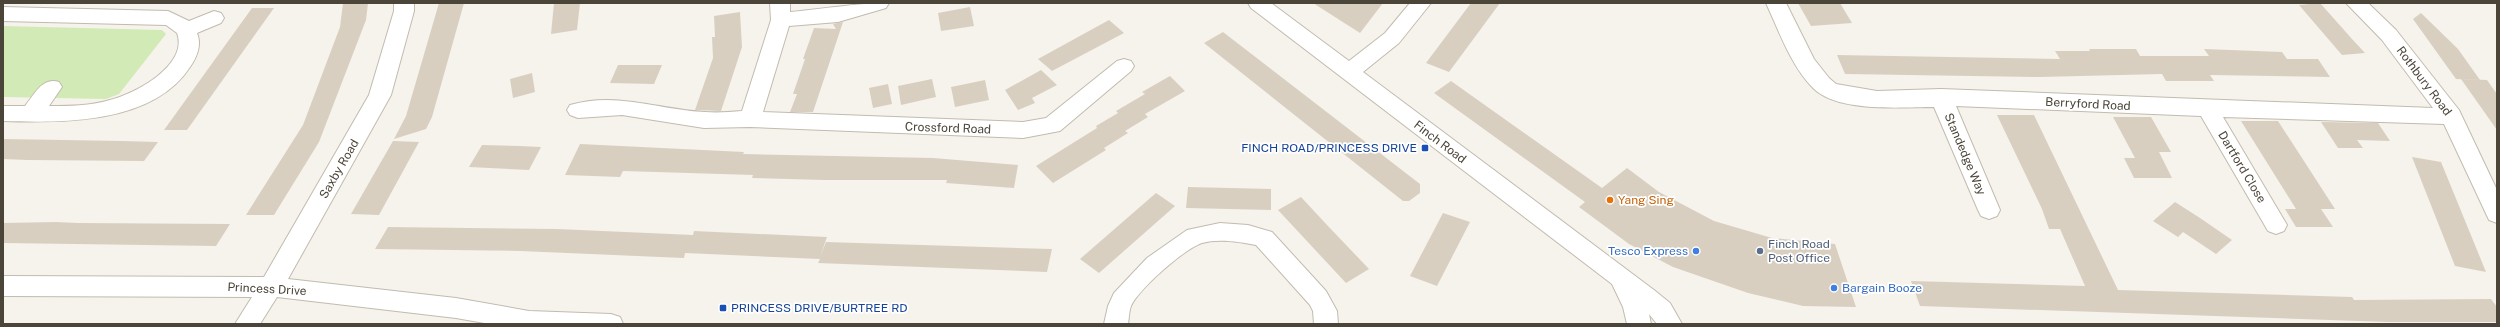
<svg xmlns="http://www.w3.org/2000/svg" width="2500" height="327" font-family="'Public Sans',sans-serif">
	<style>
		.green { fill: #d2eab5 }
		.building { fill: #d8cfc1 }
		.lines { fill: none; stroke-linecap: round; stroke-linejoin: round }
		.minor-casing { stroke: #c2bbae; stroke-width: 2 }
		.minor { fill: #fff; fill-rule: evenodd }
		.transit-dot { fill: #1a4fb4; stroke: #fff; stroke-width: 1.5 }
		.food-dot { fill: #e8710a; stroke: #fff; stroke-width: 1.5 }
		.shop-dot { fill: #3f7fe0; stroke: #fff; stroke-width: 1.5 }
		.service-dot { fill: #5c6f8a; stroke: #fff; stroke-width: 1.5 }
		.labels { text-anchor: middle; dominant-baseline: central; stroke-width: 3.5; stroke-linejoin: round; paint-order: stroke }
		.street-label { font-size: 12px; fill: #4b4439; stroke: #fff }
		.transit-label { font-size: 12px; fill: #164399; stroke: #fff; text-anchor: end }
		.food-label { font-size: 12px; fill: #c56008; stroke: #fff; text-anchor: start }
		.service-label { font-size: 12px; fill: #4e5e75; stroke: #fff; text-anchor: start }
		.shop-label { font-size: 12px; fill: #366cbe; stroke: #fff; text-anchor: end }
	</style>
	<rect width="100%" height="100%" fill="#f6f3ec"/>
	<path class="green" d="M3 26 162 30 166 34 119 94 106 99 3 97Z"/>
	<g class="building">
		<path d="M343 3H368L366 20 319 142 274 215H246L303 125 340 27Z"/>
		<path d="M439 3H464L432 117 426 129 394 139 406 116Z"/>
		<path d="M554 3H580L577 30 551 34Z"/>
		<path d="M1313 3H1383L1360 33Z"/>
		<path d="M1471 3H1500L1449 72 1426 63Z"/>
		<path d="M1798 3H1840L1852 23 1811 26Z"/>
		<path d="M2320 3 2352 39 2365 53 2342 55 2299 5Z"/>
		<path d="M970 7 974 26 941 31 938 13Z"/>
		<path d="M252 8H274L187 130H164Z"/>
		<path d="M740 12 742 47 721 111 695 110 713 58 712 37H715L714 16Z"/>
		<path d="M2421 13 2458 49 2480 80 2456 79 2413 19Z"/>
		<path d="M1109 20 1124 33 1052 71 1038 59Z"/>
		<path d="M843 22 813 112H790L797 94H793L805 59H803L814 28 836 29 833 24Z"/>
		<path d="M1223 32 1420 184V193L1409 201H1403L1204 43Z"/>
		<path d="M2089 49H2136L2140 56H2209L2204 49 2282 52 2287 59H2318L2330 77 2210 75 2214 81H2166L2162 74 2040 77 1845 74 1837 55 2060 59 2055 51H2090Z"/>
		<path d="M618 65H662L654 84 610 83Z"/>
		<path d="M1041 70 1057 85 1032 98 1035 103 1018 110 1005 90Z"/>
		<path d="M532 73 535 92 513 98 510 79Z"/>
		<path d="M1170 76 1185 91 1145 114 1148 117 1125 131 1128 133 1104 148 1106 150 1053 183 1036 166 1097 128 1096 126 1118 113 1116 111 1145 94 1142 92Z"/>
		<path d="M932 79 936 97 901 105 898 86Z"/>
		<path d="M2461 79 2487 80 2497 94V130Z"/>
		<path d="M985 80 989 100 955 107 951 87Z"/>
		<path d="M1451 81 1602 188 1627 168 1659 192 1714 221 1772 238 1835 244 1856 307 1803 306 1748 293 1673 267 1629 244 1579 207 1585 202 1434 93Z"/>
		<path d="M888 84 892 104 873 108 869 88Z"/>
		<path d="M1997 115H2034L2118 290 2352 297 2354 300 2491 299 2497 307V322H2388L1920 306 1911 281 2085 286 2060 229H2049L2042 209Z"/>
		<path d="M2113 117H2151L2171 152H2159L2172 178H2134L2124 158H2135Z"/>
		<path d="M2241 121H2278L2335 209H2321L2333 227H2296L2285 209H2296Z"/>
		<path d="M2321 122 2378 123 2390 141 2357 140 2363 148H2338Z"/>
		<path d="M3 139 122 141 158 142 144 161 27 160 3 159Z"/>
		<path d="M393 141 419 142 379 215 351 214Z"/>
		<path d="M580 144 744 152 743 154 933 158 1018 165 1014 188 946 183 947 180H825L752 178 753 175 623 171 620 177 565 175Z"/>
		<path d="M482 145 519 146 541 147 529 170 469 167Z"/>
		<path d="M2412 157 2441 162 2486 272 2455 266Z"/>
		<path d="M1188 187 1271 189V210L1186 208Z"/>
		<path d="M1156 193 1175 206 1099 273 1080 259Z"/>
		<path d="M1301 197 1327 225 1369 269 1346 283 1278 210Z"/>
		<path d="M2175 202 2200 218 2232 240 2216 254 2183 232 2178 237 2153 221Z"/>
		<path d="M1443 213 1470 222 1437 286 1410 276Z"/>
		<path d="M56 222 78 223 230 224 216 246 3 243V223Z"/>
		<path d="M388 227 557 229 693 235 694 231 827 237 820 257 826 242 1052 249 1047 272 818 263 820 259 685 253 684 258 520 251 375 249Z"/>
	</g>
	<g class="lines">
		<g class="minor-casing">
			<g id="minor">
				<path d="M394 3H414V11L391 95 288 279 456 298 529 311 611 314 620 317 623 324H490L456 318 277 297 260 324H235L252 297 3 296V276L264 277 369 95 394 11Z"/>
				<path d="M770 3H790V12C824 9 856 3 889 3L886 8 838 22 789 26 763 112 1023 122 1046 118 1117 61 1124 59 1131 61 1134 66 1131 71 1060 131 1023 138 750 127 704 128 622 115 578 118 570 115 567 110 570 105C616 91 660 110 705 112 717 113 730 112 742 111L771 20Z"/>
				<path d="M1248 3H1271L1349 61 1385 33 1410 3H1431L1399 43 1363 72 1654 290 1670 303 1682 324H1657L1649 314 1651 324H1627L1623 307 1612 284 1251 8Z"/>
				<path d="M1766 3H1786L1814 59 1829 78 1836 84 1877 91 1941 89 2433 108 2382 40 2346 3H2368L2396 30 2459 110 2497 190V223L2489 220 2444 124 2223 117 2287 225 2284 231 2276 234 2268 231 2201 116 1956 106 2000 210 1997 216 1989 219 1981 216 1978 210 1934 107C1902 107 1838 113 1813 88 1791 66 1779 31 1766 3Z"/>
				<path d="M3 7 168 11 189 21 214 11 221 13 224 18 221 23 197 33C202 45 197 57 190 67 153 124 63 123 4 121L3 106H25C35 94 42 77 59 82L62 87 49 106C69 106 90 106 110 100 135 94 189 65 177 33L166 25 3 21Z"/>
				<path d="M1220 223 1248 225 1272 232 1326 291 1337 311 1338 324H1314L1313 311 1310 305 1256 245C1240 242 1219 238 1202 243 1184 249 1139 289 1131 306 1129 311 1129 318 1128 324H1104L1108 306 1114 293 1147 258 1187 230Z"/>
			</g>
		</g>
		<use href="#minor" class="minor"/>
	</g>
	<g class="transit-dot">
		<rect x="1421" y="144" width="8" height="8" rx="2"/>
		<rect x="719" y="304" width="8" height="8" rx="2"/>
	</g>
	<circle class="food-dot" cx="1610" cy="200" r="4"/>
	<g class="shop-dot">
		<circle cx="1696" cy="251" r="4"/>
		<circle cx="1834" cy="288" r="4"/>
	</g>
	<circle class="service-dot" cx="1760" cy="251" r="4"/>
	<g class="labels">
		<g class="street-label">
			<text transform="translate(2424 81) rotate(53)">Rothbury Road</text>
			<text transform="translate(2088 104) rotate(3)">Berryford Road</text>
			<text transform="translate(948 128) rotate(2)">Crossford Road</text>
			<text transform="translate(1440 142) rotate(37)">Finch Road</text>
			<text transform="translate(1965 154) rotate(67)">Standedge Way</text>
			<text transform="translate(2242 167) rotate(59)">Dartford Close</text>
			<text transform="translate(339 169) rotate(-60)">Saxby Road</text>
			<text transform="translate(267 289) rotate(3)">Princess Drive</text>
		</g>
		<g class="transit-label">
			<text x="1417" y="148">FINCH ROAD/PRINCESS DRIVE</text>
			<text x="731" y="308" text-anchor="start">PRINCESS DRIVE/BURTREE RD</text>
		</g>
		<g class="food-label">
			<text x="1618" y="200">Yang Sing</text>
		</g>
		<g class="service-label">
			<text x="1768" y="244">Finch Road<tspan x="1768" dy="14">Post Office</tspan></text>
		</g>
		<g class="shop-label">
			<text x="1688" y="251">Tesco Express</text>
			<text x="1842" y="288" text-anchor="start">Bargain Booze</text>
		</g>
	</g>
	<rect width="2500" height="327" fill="none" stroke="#4b4439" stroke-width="8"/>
</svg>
